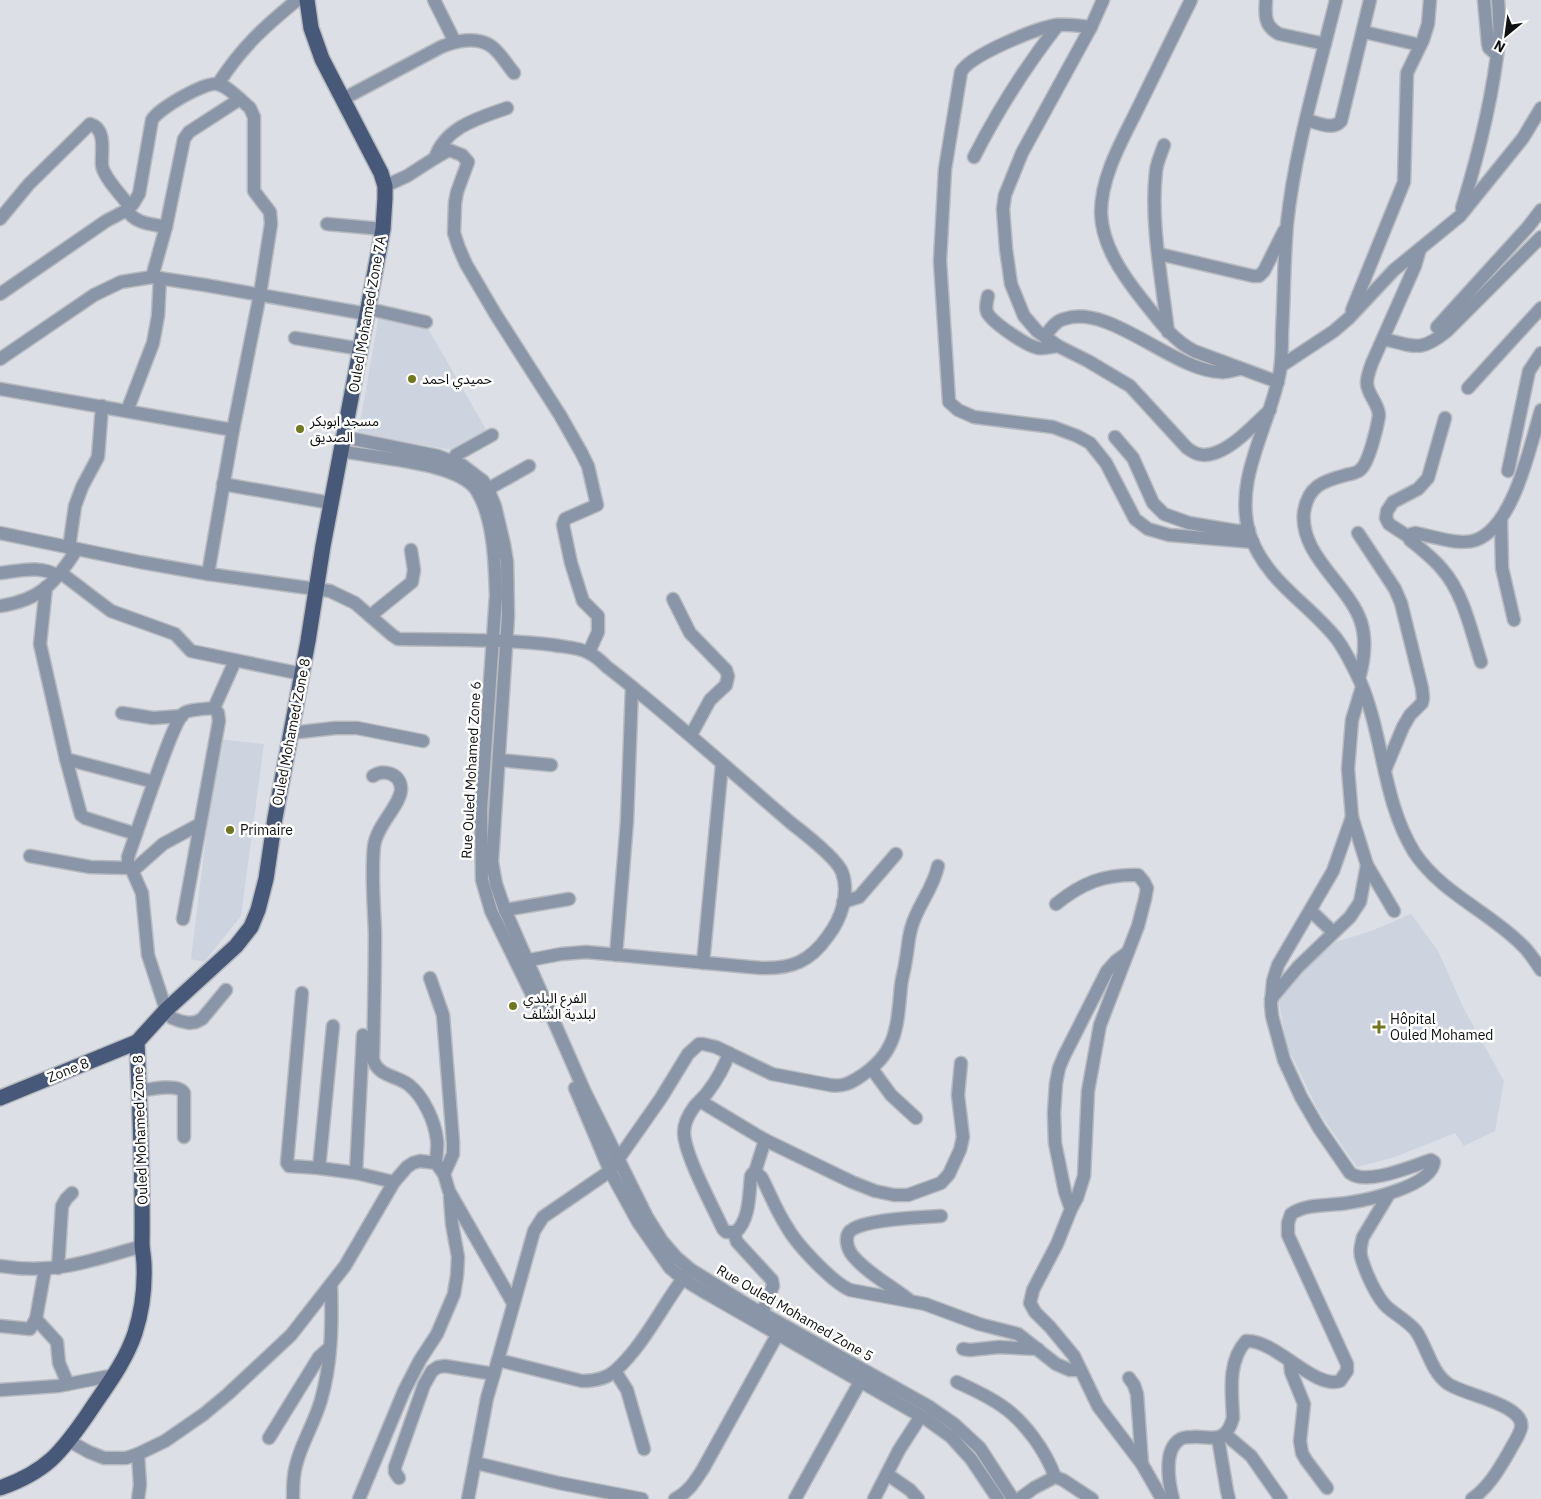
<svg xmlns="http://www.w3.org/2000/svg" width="1541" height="1499" font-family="'IBM Plex Sans','Noto Sans Arabic',sans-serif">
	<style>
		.built { fill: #cdd4e0 }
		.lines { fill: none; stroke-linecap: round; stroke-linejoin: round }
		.minor-casing { stroke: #b7babf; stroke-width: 15 }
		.major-casing { stroke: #b7babf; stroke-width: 18 }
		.minor { stroke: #8b95a8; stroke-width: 12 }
		.major { stroke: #485879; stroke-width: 15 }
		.poi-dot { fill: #717721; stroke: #fff; stroke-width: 2 }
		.labels { text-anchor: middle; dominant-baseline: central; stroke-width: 5; stroke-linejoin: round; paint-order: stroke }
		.street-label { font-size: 14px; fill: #0f1012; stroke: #fff }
		.poi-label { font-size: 14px; fill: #0f1012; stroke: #fff; text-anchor: start }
	</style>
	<rect width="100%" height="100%" fill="#dcdfe5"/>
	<g class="built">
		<path d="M379 315 426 325 488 433 458 451 358 434Z"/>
		<path d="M218 739 264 744 241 916 204 962 191 959Z"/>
		<path d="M1411 914 1438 951 1464 1009 1504 1081 1495 1131 1464 1146 1455 1133 1395 1157 1357 1167 1319 1112 1287 1046 1278 997 1298 975 1336 942 1371 931Z"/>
	</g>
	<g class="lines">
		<g class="minor-casing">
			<g id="minor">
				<path d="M434 0 455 42"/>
				<path d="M1103 0 1091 27 1022 153 1005 195 1003 209 1006 249 1011 284 1024 316 1037 331 1058 346 1088 361 1130 386 1187 448C1190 450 1194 453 1198 454 1223 461 1253 425 1270 410"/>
				<path d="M1191 0C1174 35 1156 71 1139 106 1123 139 1101 175 1101 213 1102 245 1122 274 1141 298 1157 318 1171 339 1194 351L1278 382"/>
				<path d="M1266 0C1265 15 1264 26 1279 34L1325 44"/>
				<path d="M1336 0C1318 74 1295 148 1287 224 1284 259 1284 296 1282 333 1282 345 1282 358 1280 371 1271 424 1232 480 1250 535 1266 581 1307 602 1336 638 1346 651 1353 667 1360 681 1384 736 1382 800 1414 852 1441 893 1488 911 1521 944 1529 951 1535 961 1541 970"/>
				<path d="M1484 0 1488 44 1489 48 1496 54"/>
				<path d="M1091 27C1080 26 1067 24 1056 25 1037 28 970 55 961 72L945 169 940 261 949 402 958 410 974 417 1053 427 1077 436 1090 443 1106 463 1135 519 1148 529 1169 535 1253 542"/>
				<path d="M1364 32 1420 45"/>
				<path d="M218 84C241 48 264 27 297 0"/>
				<path d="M343 99 441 47C455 41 476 36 491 46 500 52 507 65 514 73"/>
				<path d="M1306 120C1317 122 1333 131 1341 121L1370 0"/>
				<path d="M1164 145C1161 154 1157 162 1156 171 1150 221 1162 281 1168 332"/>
				<path d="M974 157C998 110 1026 66 1058 25"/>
				<path d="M435 158 449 150 462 155 468 162 457 192 455 203 454 233 459 248 466 264 496 315 560 415 581 452 588 466 597 505 565 519 563 525 571 563 583 601 598 616V632L589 652"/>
				<path d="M385 186 407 176 435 158C445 127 479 118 507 108"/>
				<path d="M1462 208C1479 153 1493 96 1499 39 1500 26 1499 13 1498 0"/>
				<path d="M127 210C135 224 152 224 166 227"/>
				<path d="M0 219 29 184 90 124C107 129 101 151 102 165 103 177 123 197 130 207"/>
				<path d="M327 224 383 229"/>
				<path d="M1159 254 1253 276H1259L1264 271 1284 231"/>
				<path d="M152 277 166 227 184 139 189 132 240 99 250 108 254 117V191L270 212 271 224 260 294 233 430 208 574"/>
				<path d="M0 294 106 221 127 210 133 204 139 194 152 120C158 109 204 82 217 84 225 85 233 93 240 99"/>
				<path d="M988 296C987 301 985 307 987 312 991 322 1027 346 1038 348 1045 349 1051 347 1058 346"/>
				<path d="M369 309 426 322"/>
				<path d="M1352 310 1404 182 1407 73 1423 40 1428 24 1430 0"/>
				<path d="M1437 327 1528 227 1541 210"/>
				<path d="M1045 336C1050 330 1055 321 1064 319 1110 303 1173 371 1221 372 1227 373 1233 370 1239 369"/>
				<path d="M295 338 361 349"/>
				<path d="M1383 339C1415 346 1420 353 1447 331L1541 237"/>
				<path d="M0 359 94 295 121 282 152 277 205 285 367 314"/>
				<path d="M1281 366 1334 331 1349 318 1394 270 1460 216 1523 138 1541 108"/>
				<path d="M1468 388 1541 308"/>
				<path d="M0 389 233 430"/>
				<path d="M127 411 153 343 158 316 160 278"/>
				<path d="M344 437 438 456 462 465 483 481 488 489 495 506 504 544 507 562 508 616 492 862 496 884 505 910 584 1090 647 1217 662 1241 676 1257 690 1269 751 1307 928 1406 954 1424 980 1448 1013 1499"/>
				<path d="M1115 437 1133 458 1153 503 1164 514 1189 523 1237 531 1249 530"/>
				<path d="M341 451C374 458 459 462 477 491 494 519 495 564 496 595L481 809 482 880 491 911 542 1015"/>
				<path d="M453 461 456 455 492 435"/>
				<path d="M1508 471 1529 371 1541 353"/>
				<path d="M223 484 331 503"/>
				<path d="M488 489 529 466"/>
				<path d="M1501 520 1502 568 1514 620"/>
				<path d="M0 533 140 562 208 574 330 591 355 603 392 635 398 639C450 640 501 639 553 645 564 647 579 647 589 653 596 656 602 662 607 667 619 676 631 686 642 695 693 737 741 780 791 823 804 833 837 859 842 872 850 894 841 919 828 936 810 962 791 969 761 968L586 952 561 954 519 962"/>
				<path d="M1358 533 1395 589 1401 603 1422 688 1423 698 1422 703 1410 715 1403 727 1385 770"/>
				<path d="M1409 537 1389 524 1386 518 1387 511 1393 502 1418 489 1428 478 1445 418"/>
				<path d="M69 548 75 506 82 487 98 457 102 406"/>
				<path d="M0 573C20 571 40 565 58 576"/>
				<path d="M61 573 111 611 175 634 191 651 302 674"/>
				<path d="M46 587 40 644 66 759 154 782 128 857V866L132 868H136L163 844 200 824"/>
				<path d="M673 599 690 633 726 670 728 676 726 685 710 700 691 735"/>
				<path d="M0 606C41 600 56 582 77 549"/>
				<path d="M370 616 412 582 414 570 411 550"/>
				<path d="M1481 662C1471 631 1464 594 1442 569 1433 558 1421 549 1410 540L1409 537 1411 534 1415 533C1432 536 1460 546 1476 540 1514 526 1530 446 1541 410"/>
				<path d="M1359 679C1364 661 1367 641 1361 622 1349 585 1299 555 1304 512 1308 486 1323 481 1346 475 1350 474 1357 473 1360 470 1369 463 1377 428 1379 416 1379 403 1367 395 1367 383 1367 376 1370 369 1372 363L1415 266 1420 249"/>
				<path d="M122 713 153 718 182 716"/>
				<path d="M291 733 335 728H357L423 741"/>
				<path d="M66 759 81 815 85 818 136 834"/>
				<path d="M499 760 551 765"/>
				<path d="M373 776C383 769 400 773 401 788 402 804 377 824 374 846 371 874 374 904 375 933 375 975 374 1017 373 1059 377 1076 398 1076 409 1085 424 1097 435 1122 437 1140 438 1148 436 1156 436 1163"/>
				<path d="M154 782C160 767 174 723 183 714 188 709 207 709 214 708L235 661"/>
				<path d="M30 856 90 867 131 868 142 893 148 955 166 1010 172 1018 180 1021 189 1023 196 1022 202 1019 226 990"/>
				<path d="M1367 865 1394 911"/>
				<path d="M843 902 859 897 896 854"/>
				<path d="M1056 904C1082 883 1104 874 1138 875L1144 882 1147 888 1145 899 1138 926 1100 1025 1088 1091 1084 1176 1077 1198 1071 1209"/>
				<path d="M505 910 569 899"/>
				<path d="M1311 911 1333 932"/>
				<path d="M183 919 219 721 218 713 214 708"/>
				<path d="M1128 952 1116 961 1107 971 1064 1056 1059 1068 1056 1083 1054 1113 1055 1143 1065 1192 1071 1209 1057 1244 1033 1290 1030 1303 1035 1312 1050 1327 1074 1356 1098 1406 1142 1464 1162 1499"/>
				<path d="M616 955 627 821 632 687"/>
				<path d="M703 963 722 764"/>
				<path d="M430 978 443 1015 453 1142V1154L444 1174"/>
				<path d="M302 993 287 1163 289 1166 319 1168 356 1173"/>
				<path d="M1271 999 1298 967 1350 917 1360 902 1367 865 1352 817 1348 769 1352 720 1362 687"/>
				<path d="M363 1035 356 1173 394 1182"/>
				<path d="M729 1053C724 1068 717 1080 707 1093 703 1098 698 1102 694 1107 689 1114 684 1123 684 1132 684 1154 713 1207 723 1229L726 1232H736C750 1219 749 1194 751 1176L753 1173H757L762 1178C770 1194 777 1212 787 1227 797 1245 832 1282 850 1290L925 1304 979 1324 1018 1334 1056 1364 1070 1370H1080"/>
				<path d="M872 1069 891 1095 916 1118"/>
				<path d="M575 1088 610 1171 638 1222 670 1268 683 1279 706 1293 926 1419 951 1437 971 1459 998 1499"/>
				<path d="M139 1091C150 1089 179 1083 184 1093V1137"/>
				<path d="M700 1101 765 1140 852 1182 875 1191 894 1195H908L941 1183 949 1174 960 1150 963 1137 958 1095 961 1063"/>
				<path d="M319 1168 333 1026"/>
				<path d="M755 1172 765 1140"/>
				<path d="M1389 1194 1363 1237C1361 1245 1359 1252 1362 1260 1366 1273 1377 1298 1387 1307 1396 1315 1408 1321 1416 1331 1427 1347 1431 1371 1447 1383 1462 1395 1526 1404 1521 1428 1519 1436 1513 1444 1509 1452 1499 1469 1489 1487 1472 1499"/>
				<path d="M734 1233 737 1242 772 1280 773 1286 762 1313"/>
				<path d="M0 1266C54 1275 91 1261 142 1246"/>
				<path d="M58 1268 62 1206 66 1199 72 1193"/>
				<path d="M908 1299C891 1286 866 1272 853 1256 847 1249 843 1234 853 1229 869 1219 921 1217 941 1216"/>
				<path d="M36 1319 57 1342 59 1363 68 1384"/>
				<path d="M0 1326 30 1329 36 1319 45 1269"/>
				<path d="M963 1349 970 1350 999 1347 1038 1349"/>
				<path d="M498 1360 582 1381C594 1381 607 1378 615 1371 645 1344 663 1304 687 1273"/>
				<path d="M1290 1361 1291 1372 1304 1404 1300 1441 1302 1453 1306 1460 1327 1488"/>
				<path d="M615 1371 627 1390 644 1449"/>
				<path d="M1129 1378 1134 1385 1137 1394 1142 1464"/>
				<path d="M957 1382C972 1389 988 1396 1002 1406 1024 1421 1046 1451 1055 1477"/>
				<path d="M0 1390 58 1386 115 1375"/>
				<path d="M1225 1434 1251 1456 1281 1499"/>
				<path d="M269 1438 319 1357 329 1348"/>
				<path d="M1218 1438 1227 1491 1229 1499"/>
				<path d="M69 1441 89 1452 104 1458H126L138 1454 165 1441 204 1414 228 1394 291 1335 345 1266 394 1182 407 1167 413 1163 420 1161 436 1163 444 1174 449 1191 513 1303"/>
				<path d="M138 1454 140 1485 138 1499"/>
				<path d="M476 1463 559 1483 642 1499"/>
				<path d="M887 1474 910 1490 918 1499"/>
				<path d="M399 1478 395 1472V1467L424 1385 432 1371 438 1367 445 1366 494 1374"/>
				<path d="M293 1499C293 1492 293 1483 294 1476 297 1450 314 1425 321 1400 332 1362 332 1324 331 1285"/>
				<path d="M359 1499 404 1391 420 1360 437 1334 454 1294 457 1275 458 1257 452 1224 450 1197"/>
				<path d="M468 1499 487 1398 494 1374 534 1231 543 1217 610 1171 661 1098 688 1054 699 1044H703L716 1047 772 1074 830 1085C843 1087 851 1083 861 1076 898 1052 897 1025 901 986 902 977 905 968 906 959 908 949 908 939 911 929 916 907 933 890 938 866"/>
				<path d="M675 1499C689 1492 695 1481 703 1469L781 1328"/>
				<path d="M795 1499 865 1373"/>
				<path d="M874 1499 899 1450 921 1416"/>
				<path d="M1019 1499 1034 1488 1055 1477 1063 1480 1092 1499"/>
				<path d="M1173 1499C1169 1484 1163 1451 1179 1440 1182 1437 1189 1437 1193 1437 1202 1436 1213 1440 1221 1436 1228 1433 1231 1425 1233 1418 1232 1393 1227 1362 1246 1341 1275 1339 1315 1390 1340 1381L1347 1371V1364L1288 1235V1223L1291 1214C1306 1203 1330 1206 1347 1203 1368 1200 1432 1186 1434 1162L1431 1160C1412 1166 1367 1186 1350 1173L1319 1128 1301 1097 1284 1060 1272 1016 1271 1004 1273 981 1278 965 1333 871 1352 817"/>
			</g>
		</g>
		<g class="major-casing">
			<g id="major">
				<path d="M0 1098 137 1042"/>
				<path d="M0 1488C46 1472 61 1453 88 1414 105 1388 125 1363 135 1333 142 1311 145 1288 144 1265 144 1258 142 1250 142 1243 143 1176 140 1109 137 1042L166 1010 236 946 251 927 258 910 266 879 275 818 308 641 323 546 383 229 385 198V186L381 173 322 59 311 28 307 0"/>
			</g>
		</g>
		<use href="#minor" class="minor"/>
		<use href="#major" class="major"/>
	</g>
	<g class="poi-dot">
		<circle cx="412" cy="379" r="5"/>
		<circle cx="300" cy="429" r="5"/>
		<circle cx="230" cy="830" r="5"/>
		<circle cx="513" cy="1006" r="5"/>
		<path d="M1376.5 1019.5h5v5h5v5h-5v5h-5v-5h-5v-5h5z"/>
	</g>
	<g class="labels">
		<g class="street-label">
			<text transform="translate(367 314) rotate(-80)">Ouled Mohamed Zone 7A</text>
			<text transform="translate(291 732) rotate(-79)">Ouled Mohamed Zone 8</text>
			<text transform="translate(471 770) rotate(-87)">Rue Ouled Mohamed Zone 6</text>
			<text transform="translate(68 1070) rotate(-22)">Zone 8</text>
			<text transform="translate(140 1130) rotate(-92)">Ouled Mohamed Zone 8</text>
			<text transform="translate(795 1313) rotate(30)">Rue Ouled Mohamed Zone 5</text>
		</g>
		<g class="poi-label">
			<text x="422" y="379">حميدي احمد</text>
			<text x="310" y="421">مسجد ابوبكر<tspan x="310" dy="16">الصديق</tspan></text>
			<text x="240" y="830">Primaire</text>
			<text x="523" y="998">الفرع البلدي<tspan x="523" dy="16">لبلدية الشلف</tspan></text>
			<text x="1390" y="1019">Hôpital<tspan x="1390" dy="16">Ouled Mohamed</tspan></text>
		</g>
	</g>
	<g transform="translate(1506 35) rotate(209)" stroke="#ffffff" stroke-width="4" paint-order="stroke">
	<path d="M0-4L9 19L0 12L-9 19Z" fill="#0f1012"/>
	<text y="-8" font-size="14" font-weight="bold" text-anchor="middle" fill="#0f1012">N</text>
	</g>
</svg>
